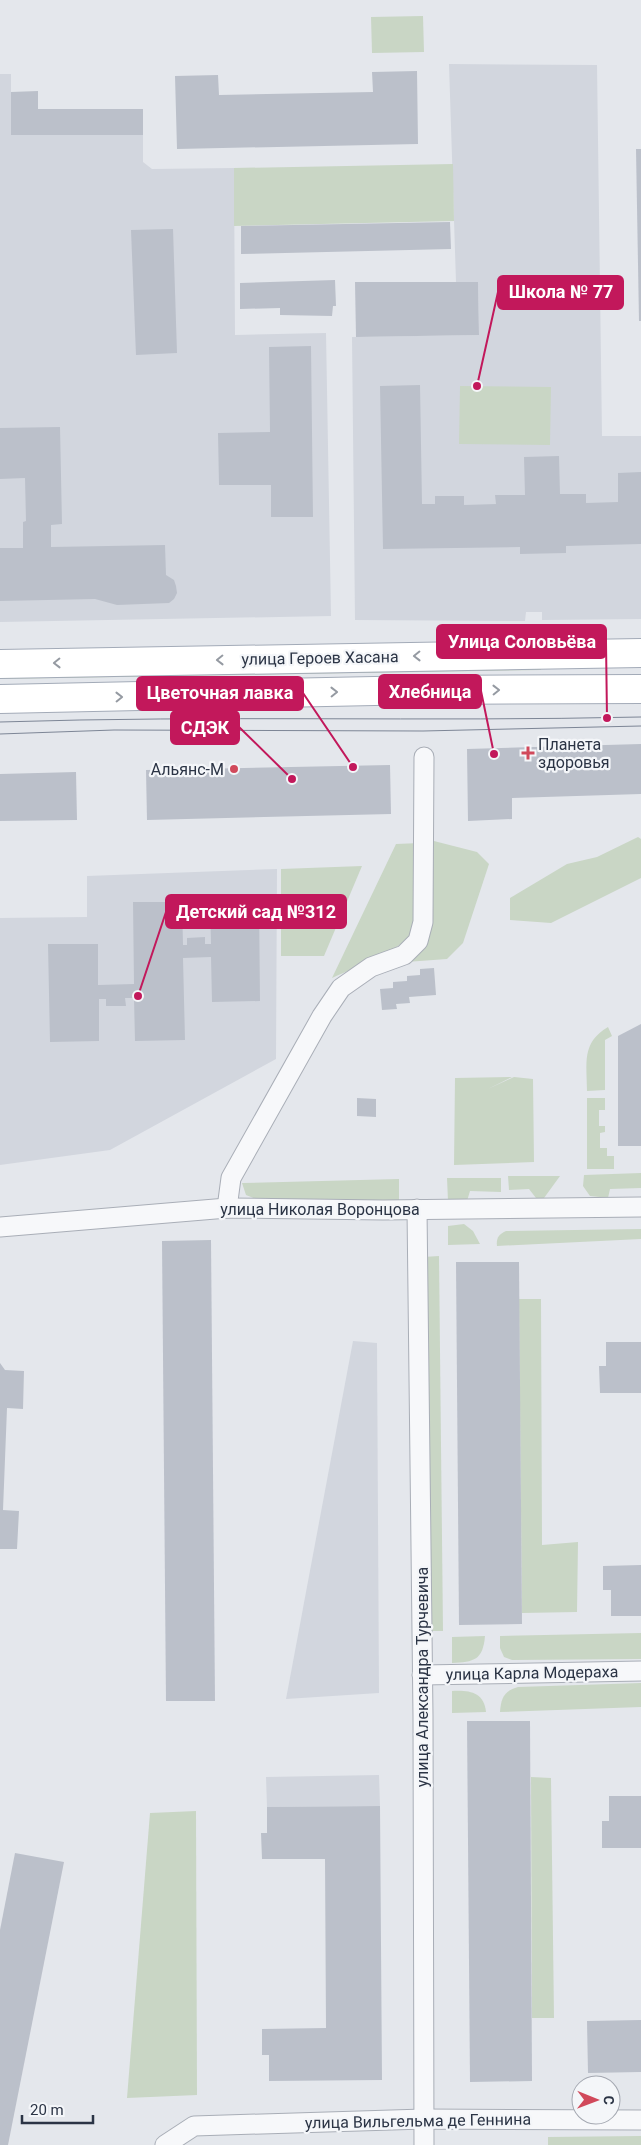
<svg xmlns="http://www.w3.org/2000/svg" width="641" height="2145" font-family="Roboto,sans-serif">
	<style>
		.built { fill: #d2d6de }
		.green { fill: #c9d6c5 }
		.building { fill: #bbc0ca }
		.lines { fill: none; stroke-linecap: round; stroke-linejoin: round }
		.street-casing { stroke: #a9aeb7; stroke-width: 21 }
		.primary-casing { stroke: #a3abb8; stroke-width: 30 }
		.street { stroke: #f7f8fa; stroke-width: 19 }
		.primary { stroke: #fff; stroke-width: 28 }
		.tram { stroke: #7d8696; stroke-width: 1 }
		.oneway { stroke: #959aa2 }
		.poi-dot { fill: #d1495b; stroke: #f4f6f9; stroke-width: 2 }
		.labels { text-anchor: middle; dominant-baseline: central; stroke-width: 4.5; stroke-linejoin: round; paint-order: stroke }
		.street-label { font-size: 16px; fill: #2b3445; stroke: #f4f6f9 }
		.poi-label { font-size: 16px; fill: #2b3445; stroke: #f4f6f9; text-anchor: start }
		.leader { fill: none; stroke: #c2185b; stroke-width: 2 }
		.callout-dot { fill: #c2185b; stroke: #f4f6f9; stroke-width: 2 }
		.callout { fill: #c2185b; stroke: #c2185b; stroke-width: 2 }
		.callout-label { font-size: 18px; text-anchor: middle; font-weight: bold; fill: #fff }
	</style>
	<rect width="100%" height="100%" fill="#e4e7ec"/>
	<g class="built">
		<path d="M449 64 597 65 602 436H641V619L542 620V612H526L525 621 355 620 352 337 479 335 478 282H456Z"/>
		<path d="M0 74H11V135H143V162L152 169 234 168 235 335 326 333 331 616 0 622Z"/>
		<path d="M277 869 276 1059 110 1150 0 1165V918L87 917V876Z"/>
		<path d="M353 1341 377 1343 379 1693 286 1699Z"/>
		<path d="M379 1775 380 1806 267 1807 266 1777Z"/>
	</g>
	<g class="green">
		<path d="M423 16 424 52 372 53 371 17Z"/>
		<path d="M453 164 454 221 234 226V168Z"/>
		<path d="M460 386 551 387 550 445 459 444Z"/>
		<path d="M541 663V670L0 679V672Z"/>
		<path d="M638 837 641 839V878L551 923 510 920V898L567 864 597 857Z"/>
		<path d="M430 840 477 852 489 864 463 943 447 959 406 962Z"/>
		<path d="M420 843C419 856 420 919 416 927 403 952 357 966 332 978L396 844Z"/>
		<path d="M362 866 324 956H281V869Z"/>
		<path d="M608 1027 612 1036 605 1040V1090L587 1091C587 1063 581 1043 608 1027Z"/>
		<path d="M512 1077 488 1089 514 1077 533 1079 534 1162 454 1165 455 1078Z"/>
		<path d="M587 1098H605V1110H599V1126H605V1132L600 1133V1148H607V1156H614V1169H587Z"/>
		<path d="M641 1173V1188L610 1189 608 1198 590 1196 583 1186 584 1175Z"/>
		<path d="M508 1176H560L544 1198H536L529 1189 509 1190Z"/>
		<path d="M447 1178H501V1192L470 1191 467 1201H448Z"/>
		<path d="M399 1179V1201L256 1199 246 1195 242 1183Z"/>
		<path d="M464 1224 473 1231 480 1244 448 1245V1226Z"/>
		<path d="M641 1229V1239L497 1246C496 1238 499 1234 506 1231Z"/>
		<path d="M439 1256 443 1631H427L423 1257Z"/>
		<path d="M519 1299H541L542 1545 578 1542 577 1612 522 1613Z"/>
		<path d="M641 1633V1659L512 1660 504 1657 500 1648V1636Z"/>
		<path d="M485 1636C483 1660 474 1662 452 1663V1637Z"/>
		<path d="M641 1683V1707L500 1712C501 1698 504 1691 518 1687Z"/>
		<path d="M452 1691C469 1690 484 1692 486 1712L452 1713Z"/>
		<path d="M531 1777 551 1778 554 2018H532Z"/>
		<path d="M196 1811 197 2095 127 2098 150 1813Z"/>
		<path d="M641 2136V2145H548V2137Z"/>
	</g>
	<g class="building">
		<path d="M417 71 418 144 177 149 175 76 218 75 219 95 373 92 372 72Z"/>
		<path d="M38 91V109H143V135H11V92Z"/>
		<path d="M636 149H641V321H639Z"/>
		<path d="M450 222 451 249 241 254V226Z"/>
		<path d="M173 229 177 353 136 355 131 230Z"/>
		<path d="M335 280 336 306H333L332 316 280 315V308L240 309V283Z"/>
		<path d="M355 282H478L479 335 356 337Z"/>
		<path d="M311 346 313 517H271V485H219L218 433 270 432 269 347Z"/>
		<path d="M420 385 422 504H435V496H464V505L496 504 495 495H525L524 457 559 456 560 494H586V503L618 502V473L641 472V544L566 546V553L520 554V547L383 549 380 386Z"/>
		<path d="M60 427 62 524 51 525V547L165 545 166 575 174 580 176 586 177 593 174 599 169 603 117 605 95 599 0 601V548H23V522L26 521 25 478 0 479V428Z"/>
		<path d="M641 744V794L512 798V819L468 821 467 749Z"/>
		<path d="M390 765 391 814 147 820 146 770Z"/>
		<path d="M76 772 77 820 0 821V774Z"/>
		<path d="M259 901 260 1001 212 1002 211 957 183 958 185 1040 135 1041 134 998H125L126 1006H106V999H99V1041L50 1042 48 944H98V985L134 984 133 902H182L183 945H187V938L205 937V944H211L210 902Z"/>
		<path d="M434 968 436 995 409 997 410 1003 396 1004 397 1009 382 1010 380 989 393 988V982L407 981V976L420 975V969Z"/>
		<path d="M641 1024V1146H618V1036Z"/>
		<path d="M357 1098 376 1099V1117L357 1116Z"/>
		<path d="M211 1240 215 1701H166L162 1241Z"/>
		<path d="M456 1262H519L522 1624 459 1625Z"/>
		<path d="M606 1342H641V1393H600L599 1366H606Z"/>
		<path d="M0 1363 5 1370 24 1371 23 1409 7 1408 3 1510 19 1511 17 1549H0Z"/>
		<path d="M641 1565V1616H611V1590H603V1566Z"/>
		<path d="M467 1721H530L532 2081 470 2082Z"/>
		<path d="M609 1796H641V1848H602V1821H609Z"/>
		<path d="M380 1806 382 2080 269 2081V2055H262V2029L326 2028 325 1859H262L261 1833H267V1807Z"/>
		<path d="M15 1853 64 1862 8 2145H0V1930Z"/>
		<path d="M641 2020V2072L588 2073 587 2021Z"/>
	</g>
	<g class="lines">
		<g class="street-casing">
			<g id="street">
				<path d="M227 1208 231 1178 322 1016 341 988 371 967 404 955 418 941 423 922 424 757"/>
				<path d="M417 1209 423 1716 424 2145"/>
				<path d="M0 1227 227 1208 383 1210 641 1207"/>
				<path d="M422 1675 641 1671"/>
				<path d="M165 2145 194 2126 424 2119 641 2120"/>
			</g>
		</g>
		<g class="primary-casing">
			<g id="primary">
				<path d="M0 664 641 653"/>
				<path d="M0 699 423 690 641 689"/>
			</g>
		</g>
		<use href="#street" class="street"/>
		<use href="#primary" class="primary"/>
		<g class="tram">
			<path d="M0 722C214 715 427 722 641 717"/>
			<path d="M0 734 114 730 423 731 641 726"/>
		</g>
	</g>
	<defs><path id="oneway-chevron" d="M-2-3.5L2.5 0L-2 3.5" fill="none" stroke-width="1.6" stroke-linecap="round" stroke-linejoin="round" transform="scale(1.25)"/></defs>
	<g class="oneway">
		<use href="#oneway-chevron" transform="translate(417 656) rotate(179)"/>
		<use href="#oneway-chevron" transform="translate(220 660) rotate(179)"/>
		<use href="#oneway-chevron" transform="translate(57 663) rotate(179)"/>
		<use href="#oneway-chevron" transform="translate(496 690) rotate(-1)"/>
		<use href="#oneway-chevron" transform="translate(334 692) rotate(-1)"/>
		<use href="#oneway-chevron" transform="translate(119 697) rotate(-1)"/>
	</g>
	<g class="poi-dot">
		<path d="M525.5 745.5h5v5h5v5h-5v5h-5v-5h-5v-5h5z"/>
		<circle cx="234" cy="769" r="5"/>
	</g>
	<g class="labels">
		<g class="street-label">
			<text transform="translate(320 658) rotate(-1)">улица Героев Хасана</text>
			<text x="320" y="1209">улица Николая Воронцова</text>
			<text transform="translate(532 1673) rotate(-1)">улица Карла Модераха</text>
			<text transform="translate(422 1677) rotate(-90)">улица Александра Турчевича</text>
			<text transform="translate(418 2121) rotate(-1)">улица Вильгельма де Геннина</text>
		</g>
		<g class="poi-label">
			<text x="538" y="744">Планета<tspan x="538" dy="18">здоровья</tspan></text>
			<text x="224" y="769" text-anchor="end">Альянс-М</text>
		</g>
	</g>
	<path class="leader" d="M477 386L498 292M607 718L606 642M494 754L481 691M353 767L303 693M292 779L239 727M138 996L166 912"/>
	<g class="callout-dot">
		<circle cx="477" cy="386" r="5"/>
		<circle cx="607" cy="718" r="5"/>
		<circle cx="494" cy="754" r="5"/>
		<circle cx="353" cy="767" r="5"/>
		<circle cx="292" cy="779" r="5"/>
		<circle cx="138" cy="996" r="5"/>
	</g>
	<g class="callout">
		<rect x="498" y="276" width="125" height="33" rx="5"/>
		<rect x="437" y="625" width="169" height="33" rx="5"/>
		<rect x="379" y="675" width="102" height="33" rx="5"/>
		<rect x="137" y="677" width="166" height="33" rx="5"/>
		<rect x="171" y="711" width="68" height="33" rx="5"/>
		<rect x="166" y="895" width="180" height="33" rx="5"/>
	</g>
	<g class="callout-label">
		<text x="561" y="298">Школа № 77</text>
		<text x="522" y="648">Улица Соловьёва</text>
		<text x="430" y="698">Хлебница</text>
		<text x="220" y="699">Цветочная лавка</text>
		<text x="205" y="734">СДЭК</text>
		<text x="256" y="918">Детский сад №312</text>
	</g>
	<g transform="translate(596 2100) rotate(91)"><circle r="24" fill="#f4f6f9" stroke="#a4a8b1"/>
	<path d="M0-4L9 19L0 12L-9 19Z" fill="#d1495b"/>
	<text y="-8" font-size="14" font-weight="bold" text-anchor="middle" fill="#2b3445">С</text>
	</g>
	<path d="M22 2115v8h71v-8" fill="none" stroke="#2b3445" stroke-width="2.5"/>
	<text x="30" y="2115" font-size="15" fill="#2b3445" stroke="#f4f6f9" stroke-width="4" paint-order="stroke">20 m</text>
</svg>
